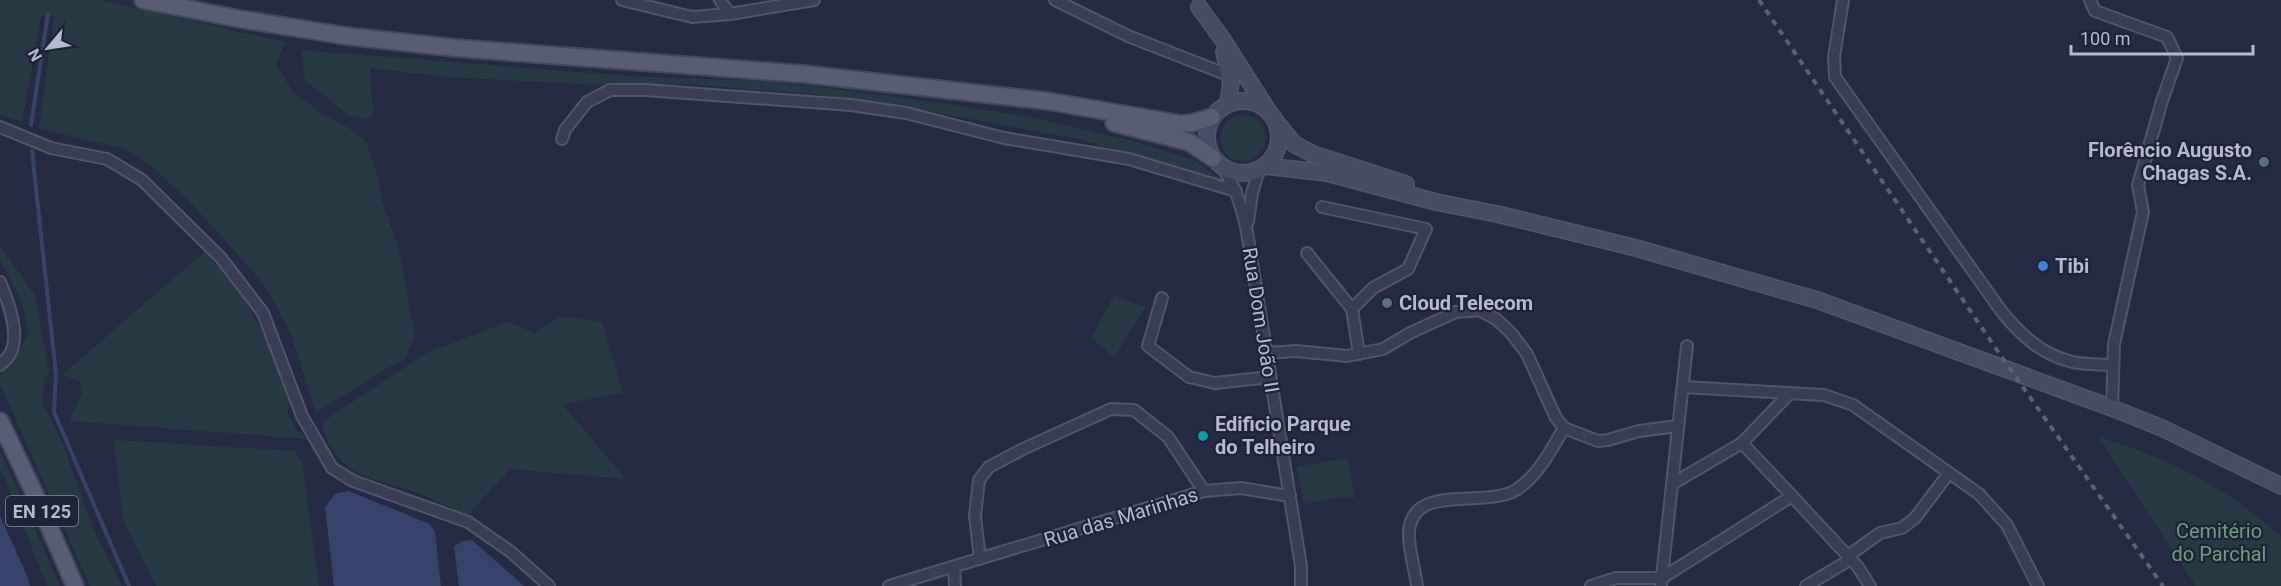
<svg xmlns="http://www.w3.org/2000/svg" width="2281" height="586" font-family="Roboto,sans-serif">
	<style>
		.green { fill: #273a44 }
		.water { fill: #38436b }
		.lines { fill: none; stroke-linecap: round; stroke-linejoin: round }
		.stream { stroke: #38436b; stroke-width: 4 }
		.street-casing { stroke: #515669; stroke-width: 14 }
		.secondary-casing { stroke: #515669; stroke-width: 18 }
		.primary-casing { stroke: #43475b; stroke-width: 20 }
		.street { stroke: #393e52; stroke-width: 10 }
		.secondary { stroke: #474c65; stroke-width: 15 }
		.primary { stroke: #575d72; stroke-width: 16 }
		.rail { stroke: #5b6179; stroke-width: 4; stroke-dasharray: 6 6; stroke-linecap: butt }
		.service-dot { fill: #5c6f8a; stroke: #1e2338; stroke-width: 2 }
		.shop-dot { fill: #3f7fe0; stroke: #1e2338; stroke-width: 2 }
		.culture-dot { fill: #0f9aa8; stroke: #1e2338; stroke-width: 2 }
		.labels { text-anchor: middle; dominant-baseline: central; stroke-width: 4.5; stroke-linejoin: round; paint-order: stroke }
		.shield { fill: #1e2338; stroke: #888da0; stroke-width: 1.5 }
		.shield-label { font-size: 18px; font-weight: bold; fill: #b6bacc }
		.poi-label { font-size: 20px; font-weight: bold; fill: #b6bacc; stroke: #1e2338; text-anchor: start }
		.street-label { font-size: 20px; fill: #b6bacc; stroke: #1e2338 }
		.park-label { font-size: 20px; fill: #6c9e82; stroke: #1e2338 }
	</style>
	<rect width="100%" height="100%" fill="#252b43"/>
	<g class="green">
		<path d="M0 0H100L285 42 276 65 293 92 321 113 347 127 366 141 379 182 381 198 399 251 415 336 406 357 316 412 290 332 272 297 252 270 189 201 147 162 124 149 39 128 54 16H41L22 122 0 115Z"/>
		<path d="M301 50 628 76 767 81 898 97 1026 116 1137 142 1194 160 1221 179 1078 139 938 113 814 94 680 84 596 85 448 77 370 68 373 112 368 120 348 115 305 80Z"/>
		<circle cx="1243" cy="138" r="23"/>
		<path d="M0 245 35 296 49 371 44 381 43 404 58 432 95 533 122 586H90L0 384V374L14 358 29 333 22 302 0 260Z"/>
		<path d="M204 252 226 275 246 302 267 340 289 403 288 415 297 430 308 439 69 421 82 393 80 381 62 375Z"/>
		<path d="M1114 295 1145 307 1114 358 1092 338Z"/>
		<path d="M561 316 602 322 623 393 562 404 626 479 510 469 467 516C450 507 433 499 415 492 381 479 347 480 329 443 325 435 322 431 324 421L428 352 508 322 535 333Z"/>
		<path d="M2098 437C2166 457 2228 488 2281 537V586H2196Z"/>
		<path d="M114 440 295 451 302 462 319 586H156L123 520Z"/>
		<path d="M0 450 60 586H47L4 476 0 471Z"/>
		<path d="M1347 458 1355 498 1344 497 1304 504 1296 467Z"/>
	</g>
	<g class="water">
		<path d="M348 491 430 524 435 532 441 586H334L325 507 335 494Z"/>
		<path d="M0 516 29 580 30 586H0Z"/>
		<path d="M472 540 524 586H459L454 546 463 541Z"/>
	</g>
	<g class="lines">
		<g class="stream">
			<path d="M31 125 48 14"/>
			<path d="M32 151 56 374 54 412 129 586"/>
		</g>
		<g class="street-casing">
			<g id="street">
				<path d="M622 0 692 17 730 14 814 0"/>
				<path d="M720 0 730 14"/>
				<path d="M1055 0 1128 36 1233 77"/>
				<path d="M1843 0 1834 57 1835 77 2002 312C2020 334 2041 354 2069 361 2082 365 2097 364 2111 365"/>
				<path d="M2090 0 2095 11 2167 37 2177 58 2162 101 2138 185 2143 212 2114 344 2112 408"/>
				<path d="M0 127 51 148 107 159 142 180 221 258 263 313 302 416 332 468 353 481 468 522 511 552 549 586"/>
				<path d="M562 139 565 130 587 102 610 90H645L851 105 906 113 1004 138 1129 159 1236 191"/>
				<path d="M1222 167C1236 188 1242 207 1247 232L1301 566V586"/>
				<path d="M1322 207 1426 229 1408 269 1373 288 1352 309"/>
				<path d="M1248 222 1252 193 1259 170"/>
				<path d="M1307 253 1352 309 1359 354"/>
				<path d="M0 282C8 301 21 334 10 354 8 358 3 362 0 365"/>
				<path d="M1162 298 1148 346 1189 377 1215 383 1270 377"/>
				<path d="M1267 353 1296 351 1347 356 1383 349 1410 333 1456 312 1479 310 1496 319 1511 333 1527 354 1556 418 1564 428 1598 441 1608 440 1639 431 1678 426"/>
				<path d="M1683 387 1824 395 1853 405 1979 494 2007 525 2038 586"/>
				<path d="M1742 443 1789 394"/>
				<path d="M1672 484 1742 443 1792 496"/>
				<path d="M1848 556 1880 533 1902 528 1915 518 1949 473"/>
				<path d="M980 559 975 516 979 480 989 467 1023 449 1111 409 1134 410 1168 437 1204 491"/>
				<path d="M954 567 955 586"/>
				<path d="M1662 578 1792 496 1858 567 1870 586"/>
				<path d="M889 586 1204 491 1241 488 1290 496"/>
				<path d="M1417 586C1415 569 1408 548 1409 531 1414 482 1483 509 1516 490 1538 476 1551 450 1564 428"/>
				<path d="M1591 586 1616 578H1662"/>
				<path d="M1661 586 1687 346"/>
				<path d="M1806 586 1851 559"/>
			</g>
		</g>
		<g class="secondary-casing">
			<g id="secondary">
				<path d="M1199 7 1223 40 1267 109"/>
				<path d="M1224 52 1231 82 1228 104"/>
				<circle cx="1243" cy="137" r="36"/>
				<path d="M1277 123 1294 144 1313 154 1406 184"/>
				<path d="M1266 166 1327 173 1436 202 1497 214 1636 248 1817 300 2112 408 2162 428 2281 486"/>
			</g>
		</g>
		<g class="primary-casing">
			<g id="primary">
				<path d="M143 0 240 19 346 36 456 48 804 74 1047 101 1181 124 1192 123 1212 117"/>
				<path d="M1114 123 1189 142 1213 158"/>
				<path d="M0 421 37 499 75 586"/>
			</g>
		</g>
		<use href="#street" class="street"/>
		<use href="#secondary" class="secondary"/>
		<use href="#primary" class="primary"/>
		<path class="rail" d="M1759 0 2001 356 2163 586"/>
	</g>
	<g class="service-dot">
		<circle cx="2264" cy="162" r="6"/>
		<circle cx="1387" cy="303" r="6"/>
	</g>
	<circle class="shop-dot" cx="2043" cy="266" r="6"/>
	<circle class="culture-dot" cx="1203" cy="436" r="6"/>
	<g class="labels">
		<rect class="shield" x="6" y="496" width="72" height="30" rx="4.5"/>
		<g class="shield-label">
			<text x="42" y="511">EN 125</text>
		</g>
		<g class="poi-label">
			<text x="2252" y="150" text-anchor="end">Florêncio Augusto<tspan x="2252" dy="23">Chagas S.A.</tspan></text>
			<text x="2055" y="266">Tibi</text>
			<text x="1399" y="303">Cloud Telecom</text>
			<text x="1215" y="424">Edificio Parque<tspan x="1215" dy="23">do Telheiro</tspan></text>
		</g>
		<g class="street-label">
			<text transform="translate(1261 320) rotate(81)">Rua Dom João II</text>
			<text transform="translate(1121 517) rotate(-17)">Rua das Marinhas</text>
		</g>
		<g class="park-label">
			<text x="2219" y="531">Cemitério<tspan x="2219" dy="23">do Parchal</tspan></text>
		</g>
	</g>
	<g transform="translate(48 48) rotate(241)" stroke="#1e2338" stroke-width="4.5" paint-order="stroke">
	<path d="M0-4.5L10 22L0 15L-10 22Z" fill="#b6bacc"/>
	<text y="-9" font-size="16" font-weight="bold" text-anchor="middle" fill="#b6bacc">N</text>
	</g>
	<path d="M2071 45v9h182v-9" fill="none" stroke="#b6bacc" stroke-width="3"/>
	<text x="2080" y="45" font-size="18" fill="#b6bacc" stroke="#1e2338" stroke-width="4.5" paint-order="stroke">100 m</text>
</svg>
